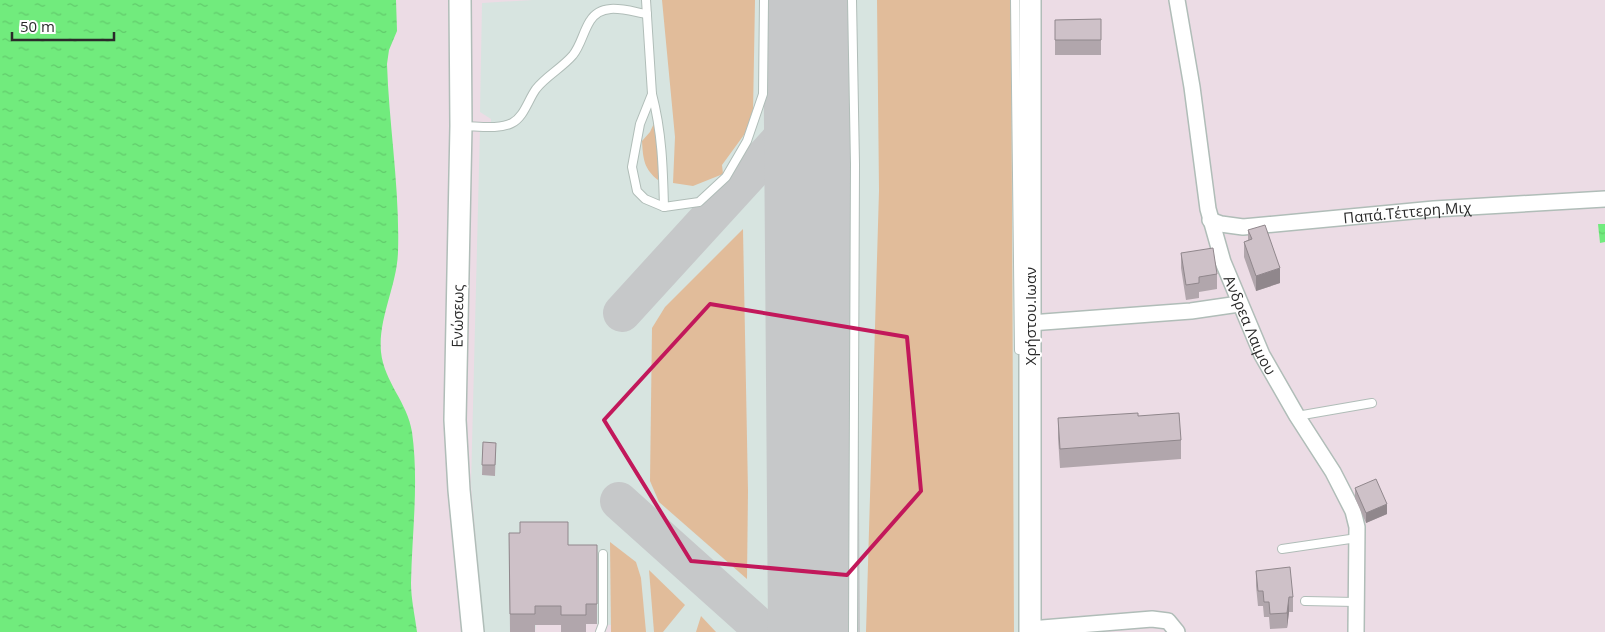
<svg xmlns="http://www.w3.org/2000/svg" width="1605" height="632" font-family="'Open Sans',sans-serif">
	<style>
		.airport { fill: #d7e4e0 }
		.green { fill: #e1bc9a }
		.water { fill: url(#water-ripples) }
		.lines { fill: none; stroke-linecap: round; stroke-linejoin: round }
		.taxiway { stroke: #c6c8c9; stroke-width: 38 }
		.runway { stroke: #c6c8c9; stroke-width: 92 }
		.lane-casing { stroke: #b0bdb8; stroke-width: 10 }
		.street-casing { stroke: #b0bdb8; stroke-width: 18 }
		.secondary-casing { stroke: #b0bdb8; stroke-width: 24 }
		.lane { stroke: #fff; stroke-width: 8 }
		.street { stroke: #fff; stroke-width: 15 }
		.secondary { stroke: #fff; stroke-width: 21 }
		.wall { fill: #b1a6ac }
		.shaded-wall { fill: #90878c }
		.building { fill: #cec1c8; stroke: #90878c }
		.marked { fill: none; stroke: #c2185b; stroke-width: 4; stroke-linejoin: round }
		.labels { text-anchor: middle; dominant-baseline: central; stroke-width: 4; stroke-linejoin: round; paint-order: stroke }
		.street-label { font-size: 15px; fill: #2a2a2a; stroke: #fff }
	</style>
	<defs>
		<pattern id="water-ripples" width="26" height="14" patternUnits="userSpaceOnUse" patternTransform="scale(1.25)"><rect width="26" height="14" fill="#71eb7d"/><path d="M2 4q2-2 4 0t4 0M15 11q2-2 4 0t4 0" fill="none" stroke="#62ca6c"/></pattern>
	</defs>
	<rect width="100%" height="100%" fill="#ecdce5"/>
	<path class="airport" d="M533 0H1022L1027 632H611V625L597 624 536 625 535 632H484L471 484 480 128H491V119L480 112 482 3Z"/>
	<g class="green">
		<path d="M662 0H755L753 113 749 128 722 165 723 174 693 186 673 183 675 137Z"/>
		<path d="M877 0H1011L1014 632H866L879 191Z"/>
		<path d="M657 117 660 162 658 180C644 169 643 159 642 141L650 132Z"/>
		<path d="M743 229 748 491 747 579 659 502 650 481 652 328 665 307Z"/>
		<path d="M610 542 636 562 641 578 646 632H611Z"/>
		<path d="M649 570 685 605 663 632H654Z"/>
		<path d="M701 616 716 632H696Z"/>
	</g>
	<g class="water">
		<path d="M0 0H396L397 31 389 50 387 64C389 126 400 189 398 252 397 286 378 318 381 352 384 382 408 403 412 432 419 482 412 533 411 583 411 599 415 616 417 632H0Z"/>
		<path d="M1598 224H1605V242L1600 243Z"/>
	</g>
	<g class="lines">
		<g class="taxiway">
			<path d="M754 168C782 145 804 153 811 189"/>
			<path d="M622 313 791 128 810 98"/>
			<path d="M619 501 765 632"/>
			<path d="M794 632 806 624 814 614"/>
		</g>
		<path class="runway" d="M809 0 814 632"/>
		<g class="lane-casing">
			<g id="lane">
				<path d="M646 0 652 94 640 124 632 167 637 191 645 199 664 207 699 202 726 177 747 141 763 94 764 0"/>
				<path d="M852 0 855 164 853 632"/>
				<path d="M1015 0 1019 350"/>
				<path d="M652 94C662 132 663 168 664 207"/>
				<path d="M462 126C477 126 499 130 512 123 524 117 528 100 536 89 546 76 562 68 573 55 581 45 583 32 590 21 602 1 628 11 647 14"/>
				<path d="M1297 416 1372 403"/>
				<path d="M1282 549 1357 538"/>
				<path d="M1305 601 1355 602"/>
				<path d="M600 632 603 624V554"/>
			</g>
		</g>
		<g class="street-casing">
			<g id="street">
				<path id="s1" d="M1177 0 1192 87 1208 209 1223 262 1262 355 1297 416 1333 472 1353 511 1357 527 1356 632"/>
				<path id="s2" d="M1210 220 1221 224 1243 227 1434 209 1605 199"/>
				<path d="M1030 323 1191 311 1239 304"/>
				<path d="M1030 629 1152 619 1168 621 1177 632"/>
			</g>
		</g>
		<g class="secondary-casing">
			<g id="secondary">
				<path d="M460 0 461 126 455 420 459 490 473 632"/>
				<path d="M1030 0V632"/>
			</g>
		</g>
		<use href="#lane" class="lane"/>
		<use href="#street" class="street"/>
		<use href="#secondary" class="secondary"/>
	</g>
	<g class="wall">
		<path d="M1101 19V55H1055V20Z"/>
		<path d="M1248 230 1280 283 1256 291 1244 257V242L1248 240Z"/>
		<path d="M1181 253 1217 274V289L1199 292V298L1186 300 1181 268Z"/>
		<path d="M1138 416 1181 440V459L1060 468 1058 438V418Z"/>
		<path d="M483 442 496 443 495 476 482 475Z"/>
		<path d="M1355 488 1387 514 1366 523 1355 498Z"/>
		<path d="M509 533 568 545H597V624H586V632H561V625H535V632H510Z"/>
		<path d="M1256 571 1293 597V612H1289L1287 628 1270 629 1269 617H1264L1263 606H1258L1256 586Z"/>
	</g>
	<g class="shaded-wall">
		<path d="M1280 268V283L1256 291V276Z"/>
		<path d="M1387 504V514L1366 523V513Z"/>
		<path d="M1289 597V612L1287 628V613Z"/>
	</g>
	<g class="building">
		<path d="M1101 19V40H1055V20Z"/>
		<path d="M1265 225 1280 268 1256 276 1244 242 1252 239 1248 230Z"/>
		<path d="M1213 248 1217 274 1199 277V283L1186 285 1181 253Z"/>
		<path d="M1138 413V416L1179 413 1181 440 1060 449 1058 418Z"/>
		<path d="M483 442 496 443 495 465H482Z"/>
		<path d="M1376 479 1387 504 1366 513 1355 488Z"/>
		<path d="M520 522H568V545H597V604H586V615H561V606H535V614H510L509 533H520Z"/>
		<path d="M1290 567 1293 597H1289L1287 613 1270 614 1269 602H1264L1263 591H1258L1256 571Z"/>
	</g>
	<path class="marked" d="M710 304 907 337 921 491 847 575 691 561 604 420Z"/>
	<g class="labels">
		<g class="street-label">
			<text stroke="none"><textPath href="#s2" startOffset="199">Παπά.Τέττερη.Μιχ</textPath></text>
			<text transform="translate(457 316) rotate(-89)">Ενώσεως</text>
			<text transform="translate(1030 316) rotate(-90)">Χρήστου.Ιωαν</text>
			<text stroke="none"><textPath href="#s1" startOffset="335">Ανδρεα Λαιμου</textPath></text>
		</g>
	</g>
	<path d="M12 32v8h102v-8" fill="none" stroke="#2a2a2a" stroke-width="2.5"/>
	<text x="20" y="32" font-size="15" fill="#2a2a2a" stroke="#ffffff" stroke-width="4" paint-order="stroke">50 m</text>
</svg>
